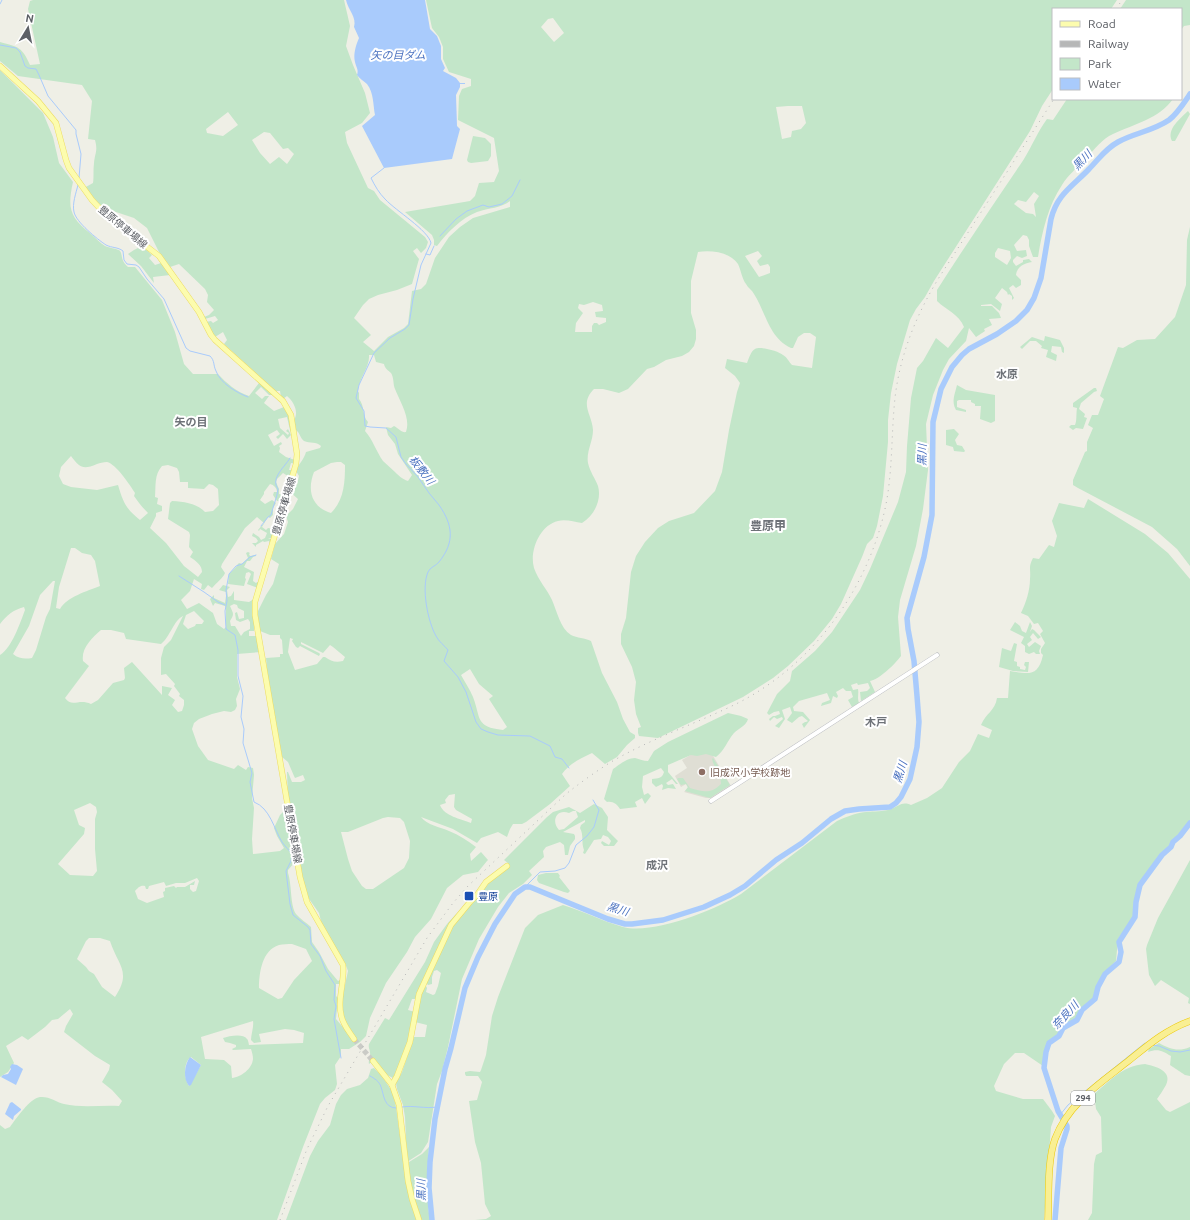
<svg xmlns="http://www.w3.org/2000/svg" width="1190" height="1220" font-family="Ubuntu,'Noto Sans JP',sans-serif">
	<style>
		.education { fill: #dfded4 }
		.green { fill: #c3e6c9; fill-rule: evenodd }
		.water { fill: #a9cbfc }
		.lines { fill: none; stroke-linecap: round; stroke-linejoin: round }
		.stream { stroke: #a9cbfc; stroke-width: 1 }
		.river { stroke: #a9cbfc; stroke-width: 5.5 }
		.major-tunnel { stroke: #cacbc6; stroke-width: 5; stroke-dasharray: 5 2.5; stroke-linecap: butt }
		.minor-casing { stroke: #babcc1; stroke-width: 5 }
		.major-casing { stroke: #eddc61; stroke-width: 6 }
		.highway-casing { stroke: #edca08; stroke-width: 7 }
		.minor { stroke: #fff; stroke-width: 4 }
		.major { stroke: #fcfcae; stroke-width: 5 }
		.highway { stroke: #f9ef93; stroke-width: 6 }
		.rail { stroke: #b6b7b7; stroke-width: 1; stroke-dasharray: 1 5; stroke-linecap: butt }
		.education-dot { fill: #8d6e63; stroke: #fff; stroke-width: 1.5 }
		.transit-dot { fill: #1a4fb4; stroke: #fff; stroke-width: 1.5 }
		.labels { text-anchor: middle; dominant-baseline: central; stroke-width: 4; stroke-linejoin: round; paint-order: stroke }
		.shield { fill: #fff; stroke: #8e9094; stroke-width: 1 }
		.shield-label { font-size: 9px; font-weight: bold; fill: #5d6066 }
		.street-label { font-size: 10px; fill: #5d6066; stroke: #fff }
		.education-label { font-size: 10px; fill: #785e54; stroke: #fff; text-anchor: start }
		.transit-label { font-size: 10px; fill: #164399; stroke: #fff; text-anchor: start }
		.water-label { font-size: 11px; font-style: italic; fill: #4b72c0; stroke: #fff }
		.neighbourhood-label { font-size: 11px; font-weight: bold; fill: #6e7278; stroke: #fff }
		.quarter-label { font-size: 12px; font-weight: bold; fill: #6e7278; stroke: #fff }
	</style>
	<rect width="100%" height="100%" fill="#efefe6"/>
	<path class="education" d="M697 751 712 754 731 786 712 798H706L684 792 688 788 686 784 681 787 675 776 687 768 682 760Z"/>
	<g class="green">
		<path d="M33 0H344L350 26 346 46 353 65 365 93 370 113 362 123 345 132 347 143 368 188 374 191 380 200 425 237 428 242 426 248 421 253 417 248 413 251 419 259 412 284 397 290 378 295 369 299 363 305 354 318 371 335 363 342 374 351 388 337 404 328 408 324 412 291 421 289 426 284 435 258 449 237 460 227 473 218 510 207V201C502 208 488 208 477 212 461 218 447 233 437 246L434 245V240L432 235 405 212 470 201 475 196 479 183 494 182 499 171 494 138 458 120 459 96 462 89 471 86V79L449 72 443 59V47L439 37 432 28 426 0H1117L1111 9H1053V89L1042 106 1030 131 934 281 925 297 916 309 910 320 897 364 891 393 888 420V442L883 496 877 526 873 538 867 544 862 557 841 604 832 619 814 641 788 666 773 678 743 697 658 738 639 736 638 733V728L641 727 636 714 634 700 636 682 632 667 621 644V634L626 618 631 572 636 556 645 542 658 528 669 521 694 513 715 491 722 472 729 430 737 392 740 383 735 376 725 368 727 359 747 363C749 358 751 351 755 349 760 346 779 351 783 355 787 357 789 362 792 365L812 368 816 337 810 333H804L798 337 793 348H791C769 338 766 313 754 294 752 290 748 288 746 284 742 279 741 270 738 264 730 252 711 250 698 252L691 281V313L696 330V339L694 346 689 352 682 356 666 360 654 367 647 369 628 389 619 393 603 389H594C579 404 592 414 593 430 593 442 586 451 588 463 590 472 595 478 598 486 602 500 594 516 582 523 574 522 566 519 558 521 540 525 529 551 534 568 538 580 547 589 552 600 557 611 560 628 571 635 577 638 585 638 591 641L602 673 617 702 623 719 630 732 635 735V738L627 745 617 757 605 764 592 753C581 758 569 764 562 774L570 786 550 804 526 822 522 824H513L510 829 507 837 498 832 481 838 477 843 453 829 421 817C427 825 440 827 449 831 459 835 468 841 476 847L470 854 471 861 481 852 488 860 487 861 478 872 463 875 447 888 431 919 415 937 407 952 386 983 370 1018 366 1036 360 1042 349 1049H341V1056L335 1065 337 1084 335 1090 325 1098 320 1104 303 1147 277 1220H0V1125L5 1129 10 1127C16 1119 30 1098 40 1097 49 1096 56 1102 64 1104 81 1108 101 1105 119 1106L122 1101 112 1090 102 1082 109 1070 110 1065 95 1056 64 1032 66 1026 73 1014 70 1009 58 1019 52 1020 45 1027 28 1040 22 1036 6 1046 14 1063 8 1072 0 1077V655C12 648 20 623 25 610L24 607C13 610 7 615 0 624V70L43 113 53 137 59 163 73 182C67 209 70 217 91 234 96 238 100 243 105 246 109 248 119 249 120 251 123 255 120 260 128 267H135L162 300 175 332 184 364 193 374H218C226 383 237 392 249 396L259 383H261L273 394 272 395H269L261 387 255 393 262 399 265 396H269L264 403 274 411 284 407 288 413 292 433 290 430 287 417 278 419 280 428 288 435 289 433 286 431 288 429 291 435 287 439 283 434 278 439 276 437 280 434 277 430 268 435 274 446 281 442 282 444 279 446 280 448 279 452 286 457 295 460V464L291 463 289 470H293L291 478 283 473 277 479 276 482 279 489V494L286 496 285 497 282 496 279 501H277L273 495 274 492H277C277 488 274 485 270 484L264 492V494L260 500 265 504 272 500 276 503 273 508V515L270 518 268 517 262 527 266 530 268 528 273 529V531L276 533 272 538H268L273 540 270 544 269 541 264 542 263 541 256 545V547L252 543H256L258 541 256 538 252 536 253 533 259 537 261 540 265 538 267 533 260 529 259 531 258 530 264 523 257 517 245 528 222 564 221 567 225 573C223 578 216 583 212 588L208 585 204 590 201 589 202 584 194 579 190 591 181 600 187 609 199 603 213 613 217 624 224 629 226 627V609L225 606 215 603 213 606 210 599 214 595V598L225 603 226 596V592L219 590 223 585 230 587 227 590 228 597 231 596 234 591V600L249 602 254 599V631H249V636H256L261 652 237 654V677L240 689 236 699 237 706 235 710 231 712 224 711 212 714 199 719 194 723 192 729 198 746 208 760 234 769 238 765 246 770 248 767 253 768 254 775 252 798 254 808 252 839 253 854 280 851 284 848 277 836 274 828 280 815 285 810 288 800 287 772H288L292 782H301L305 780 303 775 295 778 294 776 288 762 282 757 268 683 266 658 280 657V654H283L282 640 280 638V635H270L260 631 256 615 266 595 273 584 279 564 271 559 275 544 284 534 288 522 286 516 293 509 298 499 290 492 293 484 297 485 299 476 296 471C298 464 304 460 306 452L320 448 321 446C316 441 310 444 304 441 300 438 300 433 296 430L294 420C299 412 294 402 287 396L283 399 281 397 280 391H276L271 387 224 344 227 340 223 332 215 337 213 335 206 322 211 321 213 323 218 320 215 316 205 319 204 317 209 315 214 310 207 302 208 295 205 289 179 264 170 267 159 252 147 228 134 218 113 211 108 213 84 188 93 183C94 177 93 170 94 163 95 153 98 151 95 140L88 139 92 101 82 85 18 76 0 61V42C19 47 22 47 30 65L40 64 28 9 30 1ZM553 18 564 33 554 42 541 27 548 19ZM788 106H802L806 123 801 129 792 131 791 137 782 139 776 107ZM228 112 238 125 223 136 207 133 206 129ZM264 132 270 133 283 149 288 148 294 154 287 164 279 157 270 164 260 153 252 140ZM758 251 762 256 757 261 760 266 768 264 770 267V273L759 277 745 256ZM593 302 602 305 603 311 595 312 596 317 606 318V322L599 325 597 323H594L592 326V332H575L576 323 583 313 578 308 579 304 584 305ZM369 355H374L376 362 384 364C385 369 388 370 391 373 394 377 393 385 395 389 400 402 411 418 406 432 402 433 398 428 394 426L391 428 386 427 388 435 395 444 398 454 412 475 408 481C402 479 399 476 395 472 391 468 387 465 383 461 376 451 373 440 365 431L368 422C362 416 365 406 359 399V393L358 391C359 378 370 367 369 355ZM71 456C80 468 83 470 97 464 100 463 103 462 107 462 116 464 130 485 135 493L134 496C138 502 143 508 148 513L140 520C126 509 123 502 118 485L97 490 71 487 63 484 59 476 61 467ZM337 462H341L345 465C345 483 344 500 331 513 311 507 307 490 314 472L331 463ZM168 465 177 468 179 472 180 482H188V488L204 489 209 484 213 485 218 489 219 505 213 511 205 512C196 503 185 502 172 501L170 503 168 519 189 532 190 535 189 547 193 552 190 557C196 561 202 565 202 572L198 577 184 566 166 543 150 528 156 516V513L162 511V506L157 504 158 498 155 497C156 486 154 475 162 466ZM71 548H75L82 553 91 555 95 561 100 586C87 591 67 597 60 609L56 608 59 587ZM53 581H55L50 609 46 617 36 650 32 658C25 659 19 659 13 654L29 626 40 595ZM234 604 237 605 238 608 244 611V618L239 619 237 612 235 613 236 620 240 622 248 619 250 622V629L244 632 241 636 235 626H231L230 621C234 614 234 615 230 606ZM194 611 204 621 202 624H196L195 626 188 629 183 624 186 615ZM183 616 171 640 164 647 161 658V675L166 674 175 684 174 686 180 694 179 696 184 700V705L182 711 178 712 172 705 175 700 168 695 172 688 162 686V695L132 662 124 668 125 678 124 680 113 683 98 700 91 704C79 698 72 708 65 698L89 666 83 661C81 648 92 638 101 630H111L124 633 126 639 161 644C170 637 174 620 183 616ZM290 638 293 639 292 641 296 647 298 648 300 646 319 656 320 654 319 653 301 644V642L323 653 330 645 333 647 345 657 343 661C335 663 331 661 325 657H323L317 664 295 670 288 652ZM470 669 479 684 493 696 489 699 507 727 503 730C475 727 481 718 473 697 470 690 465 682 461 675ZM455 794 454 807 456 810 472 819 471 823C461 819 444 816 440 805L446 803 445 800 449 795ZM90 803 96 807 97 812 95 819V849L97 871 93 876 70 875 58 864 84 834 85 828 79 825 74 810ZM388 817 400 818 404 822 410 841 409 858 404 868 373 889H366L362 886 352 871 348 859 341 832H348L383 818ZM292 845 295 847 307 896 319 913 322 925 345 963 348 971 341 1003 342 1013 345 1022 347 1032 336 1019 338 998 336 996V984H340V980L338 981 328 969 319 952 312 942 311 927C307 923 300 919 296 914 290 905 292 885 288 873V870L295 862ZM197 878 199 881 196 891 193 892 190 889V885H194L195 881 185 887H177L176 888 174 886 165 888V891L163 892 164 897 147 903 138 899 135 891C138 888 140 885 145 886L146 889H148L149 886 164 882 166 886 176 883H185ZM89 938H100L110 941C118 966 132 971 115 997L102 987 94 974 89 971 86 967 77 959 86 941ZM292 944 306 949 312 961 294 980 282 998 278 999 259 988C259 973 262 950 279 945 283 944 288 944 292 944ZM253 1021C254 1027 251 1034 251 1040L254 1043 261 1042 259 1034 285 1029 294 1030 304 1033 303 1043 249 1045C249 1045 248 1039 247 1039 243 1033 229 1036 223 1038L225 1042 230 1043 236 1045V1047L232 1049 233 1050 251 1049C252 1052 253 1056 253 1059 252 1069 241 1077 232 1078L231 1066 224 1060 205 1059 201 1037ZM191 1057 201 1065 189 1086C184 1079 183 1062 191 1057Z"/>
		<path d="M1126 0H1190V25L1184 26 1181 30V9H1120Z"/>
		<path d="M1067 99H1173C1159 119 1134 124 1113 134 1102 139 1095 149 1086 158 1078 167 1068 175 1062 185 1048 206 1042 232 1038 257H1033L1029 246V240L1027 236 1023 235 1014 245 1017 251 1026 250 1027 256 1022 258 1017 256 1013 260V262L1016 266 1023 262V260L1029 259 1032 262C1025 263 1017 266 1016 275L1021 280V285L1016 288 1013 285 1009 288 1014 298 1012 300V296L1009 294 1008 295 1007 292 1002 288 995 298 1002 304 1000 311 991 304 981 305V306H992L999 313 1001 318 989 319 992 325 984 329 985 331 976 337 969 328 966 341 949 359 943 370 933 395 926 424 928 470 923 509 916 546 900 600 898 617 901 656C895 664 880 679 870 681L875 692 861 701 860 692 867 691 870 688 868 683 858 685 857 683 851 685 853 690 858 689C859 694 857 698 859 703L852 707 848 700 853 697 851 691H846L843 688 836 692 838 696 837 698 833 696 831 703 821 706 822 703 830 700 827 693 799 701 793 707 794 711 803 712 810 720 804 728 802 724 805 722H806L808 721 802 716 799 717 792 723 787 720 792 713 790 707 782 710 785 719 779 728 775 726 783 719 782 717 777 719 774 717 770 721 769 719 773 716H775L780 714 779 711 774 712 769 715 767 713 777 694 790 681 792 671 815 651 832 632 860 590 870 569 898 502 906 472 907 446 911 398 917 368 923 361 936 338 948 348 964 327C959 314 946 310 937 301V290C965 246 995 202 1024 159 1032 146 1038 131 1047 119L1053 120ZM1034 192 1039 196 1034 204 1036 217 1033 214 1026 213 1014 204 1018 200 1026 202ZM998 248 1010 251 1011 258 1007 265 995 257V253Z"/>
		<path d="M1188 111 1190 114 1175 141H1172C1166 129 1181 118 1188 111Z"/>
		<path d="M473 136 485 138 491 144V156L488 161 471 163 468 162 467 160Z"/>
		<path d="M1190 227V566L1177 549 1152 527 1078 488 1073 485V480L1085 452 1087 451V442L1093 428 1088 425 1092 415H1098L1104 399 1100 396 1118 347 1123 348 1137 340 1155 339 1175 317 1186 285 1187 240Z"/>
		<path d="M142 246 152 255 149 258 155 265 161 263 170 275 153 277 154 283 141 266 128 254 134 250Z"/>
		<path d="M1045 336 1060 340 1064 348V353L1062 352 1061 347 1052 346 1051 352 1057 355 1056 361 1046 357 1048 350 1041 348 1042 346 1036 341H1030L1022 349 1020 347 1032 337 1044 341Z"/>
		<path d="M957 385 966 390 995 395V421L991 423 980 419 981 406H975V404L971 402V400H959L957 401V407L966 410V412L956 410C951 401 955 394 957 385Z"/>
		<path d="M1094 388H1096L1097 391 1094 392 1081 403 1079 409 1085 414 1084 417 1087 418 1083 429 1076 428 1073 430 1069 427 1071 425H1075C1077 421 1076 414 1077 408L1073 407V403Z"/>
		<path d="M954 429 959 434 955 440 957 445 962 446 965 451 964 452 954 451 953 447 946 445V430Z"/>
		<path d="M1088 499 1145 534 1168 553 1190 579V820L1169 846 1162 853 1139 885 1135 900 1134 916 1118 939 1116 961 1109 968 1101 979 1093 999 1082 1008 1076 1018 1062 1027 1057 1035 1047 1042 1045 1051 1043 1066 1024 1053H1015L1004 1064 994 1086 996 1091 1023 1099H1043L1052 1111 1055 1116 1051 1127 1044 1220H475L486 1219 491 1216 485 1204 481 1163 475 1142 469 1101 477 1100 482 1082 478 1076H466L465 1074V1072L470 1071 480 1072 481 1070 486 1055 492 1016 498 997 525 928 538 915 563 905C583 911 602 921 623 927 653 935 715 910 741 894L837 821C846 817 855 813 866 812 874 811 883 812 891 809 899 806 902 801 911 805L927 798 942 788 959 762 970 751 978 734 989 738 992 730 981 725C986 713 995 711 997 698H1008L1010 671C1029 674 1038 677 1043 655L1041 653V649L1045 643 1040 634 1043 631 1038 623 1034 624 1028 616 1021 613C1026 603 1030 590 1030 579 1031 568 1028 568 1033 558L1039 559 1049 545 1054 547 1057 536 1052 521 1059 503 1084 508Z"/>
		<path d="M248 552 250 553 249 554 250 556 256 555V556L253 557 250 561H247L244 567 254 572 253 581 256 583 259 581 258 588 247 584 251 574 249 572 246 573 245 578 246 579 244 586 228 584 229 574 237 566V565L239 563 242 564 248 558 246 553Z"/>
		<path d="M1015 622 1020 626 1022 631 1026 633 1030 622 1032 626 1030 632 1032 629 1034 630 1041 637 1038 639 1033 633 1030 637 1032 640 1027 644 1029 647 1035 642 1041 646 1039 651 1040 654H1036L1034 652 1029 654 1025 652V646L1021 643 1024 637 1010 630Z"/>
		<path d="M1014 643 1017 644 1014 661 1017 662V666L1020 667V669L1025 670 1026 667 1024 665 1025 662H1029L1028 672 1013 671 999 667 1002 648 1011 651Z"/>
		<path d="M728 713 741 716 748 719C746 726 739 728 734 733 727 741 725 750 716 757L706 754 697 756 691 755 668 765V772L678 784H676L672 779 666 783 668 785 673 784 676 789 668 788 662 790 663 786 662 784 656 787 652 783V779C658 778 662 779 664 772L661 768 643 776 642 787 644 795 648 793 651 796 645 804 642 798 635 802 637 807 620 809C617 804 613 801 607 802L604 799 613 769C619 765 627 758 635 758 640 759 643 761 648 761L654 751 668 742Z"/>
		<path d="M713 758 730 785 710 798 685 791 688 787 686 784 681 785 677 779 678 778H683L690 788C703 792 711 794 721 784 721 774 714 768 712 759Z"/>
		<path d="M594 804 602 808 608 817 607 830 618 841 614 846H604L601 843 602 841 609 845 611 841 608 837 603 835 601 839 594 840 585 854 583 853 584 850C581 842 584 835 580 828L581 825 585 822V820L563 832 574 834 575 836V839L570 846 568 855H565L564 845 560 842 546 847 543 851 544 857 529 871 532 875 523 884 509 893 498 907 479 939 462 979 448 1047 442 1071 437 1084 428 1142 421 1153 407 1162 405 1117 403 1105 397 1089 396 1083 402 1072 414 1037H425L427 1025 415 1022 422 993 426 986 427 988 426 992 433 995 435 994 438 986 441 973 437 970 434 971 432 977V984L428 985 426 983 452 926 488 883 509 866V864L504 860 547 817 553 812 569 807 580 813ZM573 811H576L578 817 564 829 559 830C551 822 556 808 569 813Z"/>
		<path d="M1190 860V1004L1188 1003 1189 998 1161 980 1155 986 1149 975 1146 949 1147 945 1158 918Z"/>
		<path d="M546 873H558L560 876 559 877 570 891 568 893 564 892 539 883 537 880 538 875Z"/>
		<path d="M457 913 417 999H412L408 1010 415 1012C410 1035 404 1057 393 1078L387 1075 374 1060 369 1064C368 1060 371 1056 370 1053 370 1049 368 1048 369 1044L385 1018 389 1020 425 962 434 942 447 924Z"/>
		<path d="M1159 1043C1170 1049 1178 1052 1190 1047V1076L1185 1075 1170 1065 1171 1056C1163 1051 1158 1048 1148 1052L1149 1049Z"/>
		<path d="M1145 1064C1155 1066 1173 1071 1166 1085 1163 1090 1160 1095 1157 1099L1166 1110 1170 1112 1190 1102V1220H1088L1092 1213 1094 1164 1096 1155 1102 1152 1101 1117 1096 1109 1094 1094C1111 1080 1122 1066 1145 1064Z"/>
		<path d="M374 1068 382 1076 393 1093 396 1107 406 1179 418 1220H286L310 1156 318 1141 330 1125 336 1104 341 1095 347 1089 360 1085 368 1078 371 1069Z"/>
		<path d="M429 1147C427 1172 426 1196 430 1220H421C415 1202 408 1182 409 1162L422 1154Z"/>
	</g>
	<g class="water">
		<path d="M346 0H425L430 29 437 36 441 46V59L445 68 443 71 456 78 460 83H465V84H460V87L456 95 457 126 460 129 452 159 384 168 362 126 375 115C373 105 374 93 367 84 364 81 360 79 357 75 359 70 356 67 355 62 353 54 356 45 359 38L354 27C357 17 348 10 346 0Z"/>
		<path d="M190 1057 201 1065 191 1085 189 1086C183 1079 184 1065 190 1057Z"/>
		<path d="M12 1064 17 1065 23 1069 16 1085 1 1077 3 1075 8 1074 11 1069 10 1067Z"/>
		<path d="M12 1102 21 1109V1110L14 1116 13 1120 5 1114 10 1103Z"/>
	</g>
	<g class="lines">
		<g class="stream">
			<path d="M0 4 2 0"/>
			<path d="M0 45 16 48 20 52 25 66 28 68 36 69 39 75 48 96 76 130V134L81 154 79 178"/>
			<path d="M384 168 371 178C375 186 379 193 385 199 396 211 428 230 431 243L421 265 413 299 409 325 405 329 390 338 374 353 359 385 356 398 364 411 365 426 370 427 386 428 396 437 401 457 406 464 418 477 429 493 439 505C453 525 455 542 439 562 436 566 430 567 428 572 421 588 428 622 436 636 439 642 444 645 448 650L444 661 458 677 466 692 476 722 481 729 488 732 498 735 530 736 550 746 555 757 562 759 569 768"/>
			<path d="M78 185C76 193 72 204 74 212 76 222 97 239 106 245 112 248 118 247 123 251L124 260 127 264 136 265 139 267 147 279 164 299 186 348 190 351 210 356C215 361 213 365 216 371 220 383 237 393 248 397"/>
			<path d="M440 236 456 219 467 211 483 205 489 207 502 204 512 196 520 180"/>
			<path d="M426 254 430 255 434 246"/>
			<path d="M261 526 268 517 271 515C273 506 277 498 278 489 270 478 285 467 290 458"/>
			<path d="M256 555 250 557 242 564 236 566 229 574 226 590 227 601 225 611 226 629 235 635 238 650V676L243 696 241 717 244 729 243 743 252 773 250 782 254 802C270 808 274 829 282 842 285 847 290 850 292 855L291 861 286 871 290 904 293 915 308 927 310 930 311 944 320 956 326 971 335 985 334 1000 336 1006 334 1019 341 1058"/>
			<path d="M179 576 204 592 218 602 225 605"/>
			<path d="M525 887 540 872 555 871 565 868 569 863 576 845 587 836 594 827 599 810 593 800"/>
			<path d="M1152 1045 1159 1046 1171 1051 1180 1052 1190 1050"/>
			<path d="M370 1076C374 1078 380 1082 381 1087 384 1095 384 1108 396 1108"/>
			<path d="M402 1107C413 1105 425 1109 437 1107"/>
			<path d="M1060 1115 1068 1105 1145 1043"/>
		</g>
		<g class="river">
			<path d="M432 1220 429 1188 430 1162 435 1119 445 1069 451 1048 465 988 478 957 495 924 515 894 525 887H530L608 919 625 924H632L663 920 704 907 730 895 745 886 776 860 802 843 831 819 845 811 859 809 890 807 896 803 901 797 910 779 917 747 919 722 917 696 914 661 908 629 907 618 924 557 932 515 933 422 941 389 952 367 962 355 969 349 997 334 1016 321 1027 310 1034 298 1041 278 1051 219C1057 194 1073 186 1089 169 1099 159 1105 149 1118 142 1134 133 1153 131 1169 120 1177 114 1184 103 1190 94"/>
			<path d="M1055 1220 1061 1148 1067 1129V1126L1058 1111 1044 1068 1046 1052 1049 1043 1059 1036 1063 1028 1077 1020 1082 1010 1095 999 1098 987 1105 974 1119 962 1121 952 1119 942 1135 917 1136 902 1140 885 1162 855 1171 847 1173 842 1180 836 1190 823"/>
		</g>
		<path class="major-tunnel" d="M354 1039 373 1061"/>
		<g class="minor-casing">
			<path id="minor" d="M711 801 937 655"/>
		</g>
		<g class="major-casing">
			<g id="major">
				<path d="M0 66 38 101 56 123 66 160 69 168 92 200 106 215 159 256 199 312 211 335 215 340 283 401 291 415 297 454 296 464 255 602V615L300 877 307 902 343 965C345 982 337 999 341 1014 342 1024 349 1031 354 1039"/>
				<path d="M373 1061 392 1085 399 1105 408 1181 412 1199 419 1220"/>
				<path d="M392 1085 397 1076 410 1042 419 994 451 925 470 902 477 895 486 882 507 866"/>
			</g>
		</g>
		<g class="highway-casing">
			<path id="highway" d="M1048 1220C1049 1196 1047 1161 1055 1139 1068 1104 1099 1084 1127 1062 1147 1046 1165 1030 1190 1021"/>
		</g>
		<use href="#minor" class="minor"/>
		<use href="#major" class="major"/>
		<use href="#highway" class="highway"/>
		<g class="rail">
			<path d="M1116 9 1122 0"/>
			<path d="M280 1220 307 1149 328 1106 427 938 453 903 468 886 566 794C580 783 595 772 611 762 652 738 698 723 740 702 814 663 867 590 885 509 893 472 891 435 895 398 900 354 917 313 940 276L1054 99"/>
		</g>
	</g>
	<circle class="education-dot" cx="702" cy="772" r="4"/>
	<rect class="transit-dot" x="464" y="891" width="10" height="10" rx="2"/>
	<g class="labels">
		<rect class="shield" x="1071" y="1091" width="24" height="14" rx="3"/>
		<g class="shield-label">
			<text x="1083" y="1098">294</text>
		</g>
		<g class="street-label">
			<text transform="translate(123 227) rotate(40)">豊原停車場線</text>
			<text transform="translate(284 506) rotate(-74)">豊原停車場線</text>
			<text transform="translate(293 834) rotate(80)">豊原停車場線</text>
		</g>
		<g class="education-label">
			<text x="710" y="772">旧成沢小学校跡地</text>
		</g>
		<g class="transit-label">
			<text x="478" y="896">豊原</text>
		</g>
		<g class="water-label">
			<text x="398" y="55">矢の目ダム</text>
			<text transform="translate(1082 160) rotate(-46)">黒川</text>
			<text transform="translate(922 455) rotate(-89)">黒川</text>
			<text transform="translate(422 470) rotate(52)">板敷川</text>
			<text transform="translate(900 772) rotate(-73)">黒川</text>
			<text transform="translate(618 909) rotate(17)">黒川</text>
			<text transform="translate(1065 1015) rotate(-47)">奈良川</text>
			<text transform="translate(421 1190) rotate(-91)">黒川</text>
		</g>
		<g class="neighbourhood-label">
			<text x="1007" y="374">水原</text>
			<text x="191" y="422">矢の目</text>
			<text x="876" y="722">木戸</text>
			<text x="657" y="865">成沢</text>
		</g>
		<g class="quarter-label">
			<text x="768" y="525">豊原甲</text>
		</g>
	</g>
	<rect x="1052" y="8" width="130" height="92" fill="#ffffff" stroke="#bebfc2"/>
	<rect x="1060" y="21" width="20" height="6" fill="#fcfcae" stroke="#bebfc2"/>
	<text x="1088" y="28" font-size="12" fill="#5d6066">Road</text>
	<rect x="1060" y="41" width="20" height="6" fill="#b6b7b7" stroke="#bebfc2"/>
	<text x="1088" y="48" font-size="12" fill="#5d6066">Railway</text>
	<rect x="1060" y="58" width="20" height="12" fill="#c3e6c9" stroke="#bebfc2"/>
	<text x="1088" y="68" font-size="12" fill="#5d6066">Park</text>
	<rect x="1060" y="78" width="20" height="12" fill="#a9cbfc" stroke="#bebfc2"/>
	<text x="1088" y="88" font-size="12" fill="#5d6066">Water</text>
	<g transform="translate(28 28) rotate(10)" stroke="#ffffff" stroke-width="3" paint-order="stroke">
	<path d="M0-3L7 15L0 10L-7 15Z" fill="#5d6066"/>
	<text y="-6" font-size="11" font-weight="bold" text-anchor="middle" fill="#5d6066">N</text>
	</g>
</svg>
